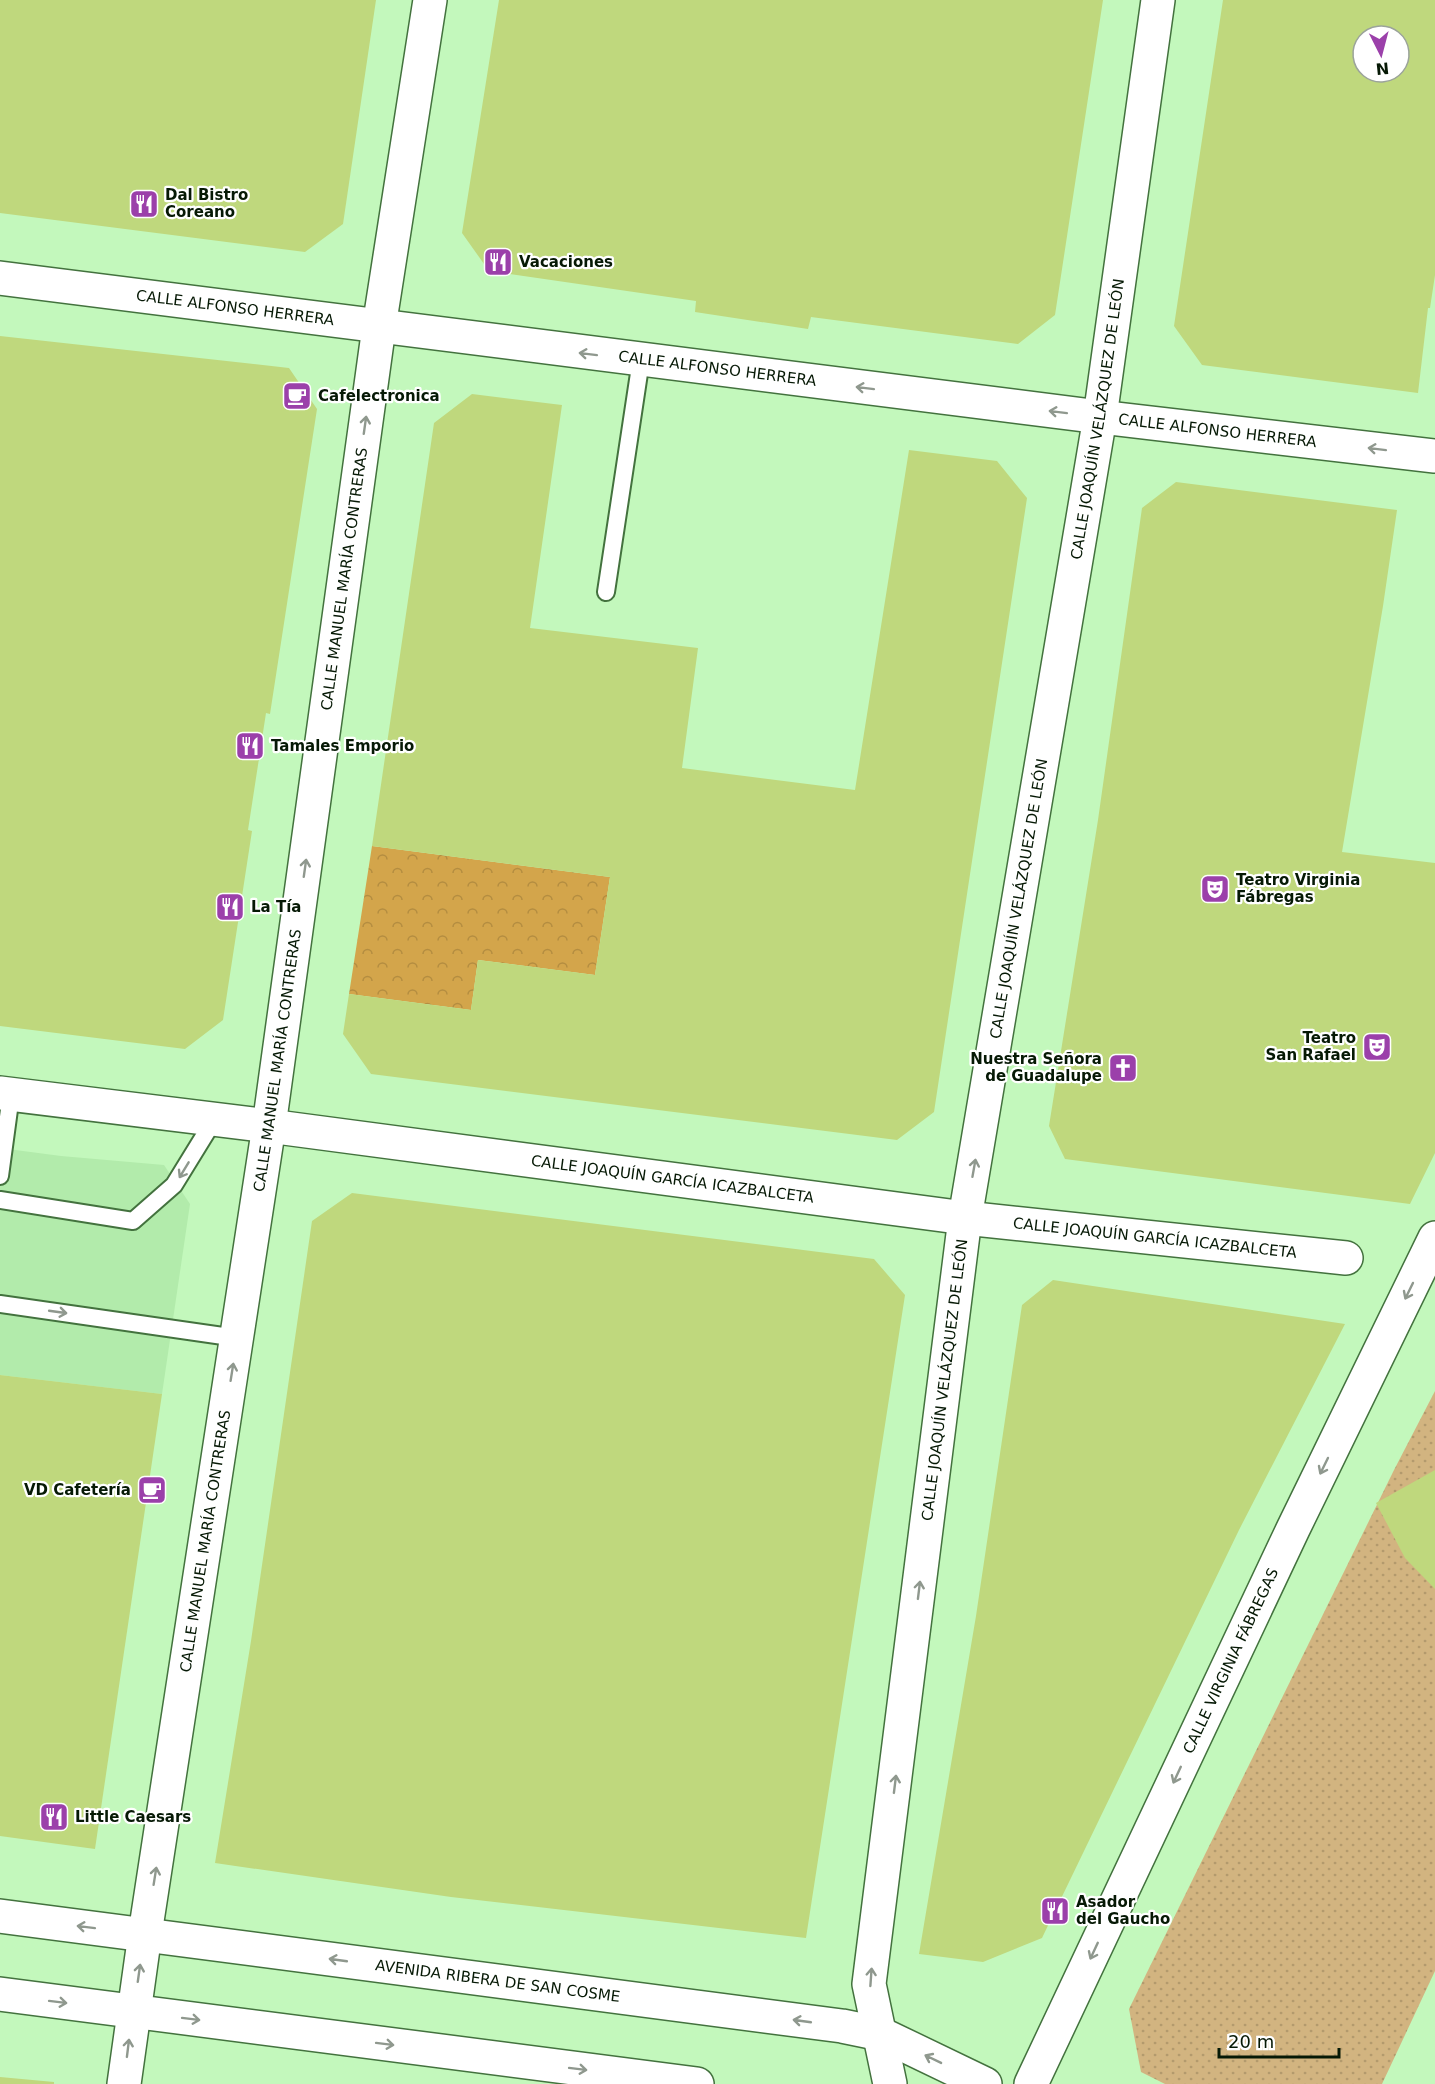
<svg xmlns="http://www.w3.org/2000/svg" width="1435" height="2084" font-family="'DejaVu Sans',sans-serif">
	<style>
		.built { fill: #b2ebab }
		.forest { fill: url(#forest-crowns) }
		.park { fill: url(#park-dots) }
		.building { fill: #bfd87d; fill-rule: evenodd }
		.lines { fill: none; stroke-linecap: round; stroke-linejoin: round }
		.lane-casing { stroke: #43723e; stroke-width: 20 }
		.street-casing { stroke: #43723e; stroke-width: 36 }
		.secondary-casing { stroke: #43723e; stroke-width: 36 }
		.lane { stroke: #fff; stroke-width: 16 }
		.street { stroke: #fff; stroke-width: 33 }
		.secondary { stroke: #fff; stroke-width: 33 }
		.oneway { stroke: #8f988e }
		.labels { text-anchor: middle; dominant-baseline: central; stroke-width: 4.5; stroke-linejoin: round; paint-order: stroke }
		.poi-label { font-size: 15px; font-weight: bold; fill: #061905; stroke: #fff; text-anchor: start }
		.street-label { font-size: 15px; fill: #061905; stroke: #fff }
	</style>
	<defs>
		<pattern id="forest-crowns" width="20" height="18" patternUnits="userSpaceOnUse" patternTransform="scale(1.5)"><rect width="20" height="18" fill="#d3a54b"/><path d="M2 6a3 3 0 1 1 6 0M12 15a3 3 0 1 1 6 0" fill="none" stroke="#b48d40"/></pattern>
		<pattern id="park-dots" width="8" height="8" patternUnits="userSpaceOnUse" patternTransform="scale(1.5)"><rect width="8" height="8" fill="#d2b480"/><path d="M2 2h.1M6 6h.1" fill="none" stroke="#b39a6d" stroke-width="1.8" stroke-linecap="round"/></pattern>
	</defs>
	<rect width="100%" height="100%" fill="#c3f8bc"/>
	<path class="built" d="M0 1148 61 1156 164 1165 190 1204 162 1394 0 1375Z"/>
	<path class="forest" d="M372 846 610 877 595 975 478 960 471 1010 349 994Z"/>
	<path class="park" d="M1435 1391V1971L1382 2084H1165L1141 2072 1129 2009 1394 1470Z"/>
	<g class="building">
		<path d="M0 0H376L343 224 305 252 0 213Z"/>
		<path d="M499 0H1103L1055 315 1018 344 811 317 808 329 695 312 696 301 489 271 462 233Z"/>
		<path d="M1223 0H1435V275L1430 308H1428L1418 393 1202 365 1174 326ZM1363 36H1399V72H1363Z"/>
		<path d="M0 336 289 368 317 409 270 714 266 713 248 830 252 831 223 1020 185 1049 0 1026Z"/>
		<path d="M472 394 562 405 530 628 698 648 682 768 855 790 909 450 997 461 1027 498 934 1112 897 1140 371 1074 343 1034 349 994 471 1010 478 960 595 975 610 877 372 846 434 423Z"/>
		<path d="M1176 482 1397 510 1383 606 1342 852 1435 863V1153L1410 1204 1065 1159 1049 1126 1098 820 1142 508Z"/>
		<path d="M352 1193 874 1259 905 1295 806 1938 451 1897 215 1863 251 1641 312 1221Z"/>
		<path d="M1053 1280 1345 1324 1239 1530 1042 1938 983 1962 919 1954 976 1616 1022 1305Z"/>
		<path d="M0 1375 162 1394 95 1849 0 1836Z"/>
		<path d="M1435 1470V1589L1405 1558 1376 1503Z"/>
		<path d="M0 2077 54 2082V2084H0Z"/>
	</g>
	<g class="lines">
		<g class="lane-casing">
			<g id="lane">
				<path d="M606 592 641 360"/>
				<path d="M0 1176 11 1095"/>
				<path d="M0 1200 133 1221 174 1185 214 1120"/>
				<path d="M0 1304 237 1338"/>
			</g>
		</g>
		<g class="street-casing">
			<g id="street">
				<path id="s1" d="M0 278 1100 417 1435 456"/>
				<path id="s2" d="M0 1093 269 1126 965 1218 1346 1258"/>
				<path id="s3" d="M124 2084 145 1934 269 1126 379 327 430 0"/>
				<path id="s4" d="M890 2084 869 1984 965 1218 1100 417 1158 0"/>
				<path id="s5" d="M1031 2084 1293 1529 1435 1238"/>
			</g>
		</g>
		<g class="secondary-casing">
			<g id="secondary">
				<path id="s6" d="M0 1916 842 2026 881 2034 985 2084"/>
				<path d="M0 1994 697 2084"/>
			</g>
		</g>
		<use href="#lane" class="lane"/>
		<use href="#street" class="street"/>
		<use href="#secondary" class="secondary"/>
	</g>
	<defs><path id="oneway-shaft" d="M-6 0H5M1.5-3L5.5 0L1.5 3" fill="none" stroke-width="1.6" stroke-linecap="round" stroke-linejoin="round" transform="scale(1.5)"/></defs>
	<g class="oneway">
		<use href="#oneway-shaft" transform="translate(588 354) rotate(-173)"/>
		<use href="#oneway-shaft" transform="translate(865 388) rotate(-173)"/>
		<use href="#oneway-shaft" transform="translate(1058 412) rotate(-173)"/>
		<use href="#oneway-shaft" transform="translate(365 425) rotate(-82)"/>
		<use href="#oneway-shaft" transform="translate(1377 449) rotate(-173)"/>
		<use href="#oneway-shaft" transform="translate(305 868) rotate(-82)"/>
		<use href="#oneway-shaft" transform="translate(974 1168) rotate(-80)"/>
		<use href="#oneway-shaft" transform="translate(184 1170) rotate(121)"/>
		<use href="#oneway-shaft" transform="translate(1409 1291) rotate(116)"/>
		<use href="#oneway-shaft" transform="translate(58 1312) rotate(8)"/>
		<use href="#oneway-shaft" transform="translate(232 1372) rotate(-81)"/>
		<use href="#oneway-shaft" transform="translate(1324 1466) rotate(116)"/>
		<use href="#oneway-shaft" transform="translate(919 1590) rotate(-83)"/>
		<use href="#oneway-shaft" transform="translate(1177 1775) rotate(115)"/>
		<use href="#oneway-shaft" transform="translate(895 1784) rotate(-83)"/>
		<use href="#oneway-shaft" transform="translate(155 1876) rotate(-81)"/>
		<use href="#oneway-shaft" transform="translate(86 1927) rotate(-173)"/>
		<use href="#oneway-shaft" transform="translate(1094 1951) rotate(115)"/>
		<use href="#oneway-shaft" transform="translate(338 1960) rotate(-172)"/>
		<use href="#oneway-shaft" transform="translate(139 1973) rotate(-82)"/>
		<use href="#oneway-shaft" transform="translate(871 1977) rotate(-86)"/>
		<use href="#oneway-shaft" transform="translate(58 2002) rotate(7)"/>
		<use href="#oneway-shaft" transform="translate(191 2019) rotate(7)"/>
		<use href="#oneway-shaft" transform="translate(802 2021) rotate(-172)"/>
		<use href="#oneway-shaft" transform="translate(385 2044) rotate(7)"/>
		<use href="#oneway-shaft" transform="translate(128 2048) rotate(-83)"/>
		<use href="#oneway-shaft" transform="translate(933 2059) rotate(-154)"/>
		<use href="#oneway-shaft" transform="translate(578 2069) rotate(7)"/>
	</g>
	<defs>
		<g id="restaurant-square" transform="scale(1.5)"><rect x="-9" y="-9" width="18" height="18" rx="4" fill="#9b40aa" stroke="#fff"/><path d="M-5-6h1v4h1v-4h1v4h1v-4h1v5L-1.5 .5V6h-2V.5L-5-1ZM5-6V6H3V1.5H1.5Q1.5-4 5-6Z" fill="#fff"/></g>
		<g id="cafe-square" transform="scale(1.5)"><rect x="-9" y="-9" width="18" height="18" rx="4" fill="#9b40aa" stroke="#fff"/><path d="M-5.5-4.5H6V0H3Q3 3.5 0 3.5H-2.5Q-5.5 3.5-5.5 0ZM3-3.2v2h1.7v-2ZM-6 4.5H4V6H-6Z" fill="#fff"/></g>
		<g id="theatre-square" transform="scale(1.5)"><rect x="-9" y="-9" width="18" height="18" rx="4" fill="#9b40aa" stroke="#fff"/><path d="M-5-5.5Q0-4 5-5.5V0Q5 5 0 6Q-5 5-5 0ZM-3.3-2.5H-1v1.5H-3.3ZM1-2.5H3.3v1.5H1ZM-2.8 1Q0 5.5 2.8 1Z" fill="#fff"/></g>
		<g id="church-square" transform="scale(1.5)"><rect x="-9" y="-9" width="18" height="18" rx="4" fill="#9b40aa" stroke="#fff"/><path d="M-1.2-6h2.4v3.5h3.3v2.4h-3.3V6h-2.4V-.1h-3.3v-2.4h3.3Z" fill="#fff"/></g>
	</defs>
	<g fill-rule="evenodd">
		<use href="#restaurant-square" x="144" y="204"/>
		<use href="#restaurant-square" x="498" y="262"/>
		<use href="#cafe-square" x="297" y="396"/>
		<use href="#restaurant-square" x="250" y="746"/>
		<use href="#theatre-square" x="1215" y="889"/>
		<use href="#restaurant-square" x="230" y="907"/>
		<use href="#theatre-square" x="1377" y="1047"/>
		<use href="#church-square" x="1123" y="1068"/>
		<use href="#cafe-square" x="152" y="1490"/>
		<use href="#restaurant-square" x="54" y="1817"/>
		<use href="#restaurant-square" x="1055" y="1911"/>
	</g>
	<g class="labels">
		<g class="poi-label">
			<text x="165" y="195">Dal Bistro<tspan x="165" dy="17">Coreano</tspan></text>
			<text x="519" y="262">Vacaciones</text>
			<text x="318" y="396">Cafelectronica</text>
			<text x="271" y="746">Tamales Emporio</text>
			<text x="1236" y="880">Teatro Virginia<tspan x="1236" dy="17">Fábregas</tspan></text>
			<text x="251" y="907">La Tía</text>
			<text x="1356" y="1038" text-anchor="end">Teatro<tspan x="1356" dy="17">San Rafael</tspan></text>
			<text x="1102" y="1059" text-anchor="end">Nuestra Señora<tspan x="1102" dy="17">de Guadalupe</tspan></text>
			<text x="131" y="1490" text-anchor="end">VD Cafetería</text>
			<text x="75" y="1817">Little Caesars</text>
			<text x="1076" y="1902">Asador<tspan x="1076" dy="17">del Gaucho</tspan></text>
		</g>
		<g class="street-label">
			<text stroke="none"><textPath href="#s1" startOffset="237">CALLE ALFONSO HERRERA</textPath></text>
			<text stroke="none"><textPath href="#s1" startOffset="723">CALLE ALFONSO HERRERA</textPath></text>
			<text stroke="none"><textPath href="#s4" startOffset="1684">CALLE JOAQUÍN VELÁZQUEZ DE LEÓN</textPath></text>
			<text stroke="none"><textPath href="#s1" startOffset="1227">CALLE ALFONSO HERRERA</textPath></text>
			<text stroke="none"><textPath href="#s3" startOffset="1521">CALLE MANUEL MARÍA CONTRERAS</textPath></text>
			<text stroke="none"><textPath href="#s4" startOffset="1198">CALLE JOAQUÍN VELÁZQUEZ DE LEÓN</textPath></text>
			<text stroke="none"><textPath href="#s3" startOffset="1035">CALLE MANUEL MARÍA CONTRERAS</textPath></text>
			<text stroke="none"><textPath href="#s2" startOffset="678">CALLE JOAQUÍN GARCÍA ICAZBALCETA</textPath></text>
			<text stroke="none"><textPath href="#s2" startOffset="1164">CALLE JOAQUÍN GARCÍA ICAZBALCETA</textPath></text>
			<text stroke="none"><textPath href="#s4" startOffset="711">CALLE JOAQUÍN VELÁZQUEZ DE LEÓN</textPath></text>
			<text stroke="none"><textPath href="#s3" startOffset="549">CALLE MANUEL MARÍA CONTRERAS</textPath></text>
			<text stroke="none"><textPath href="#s5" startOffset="468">CALLE VIRGINIA FÁBREGAS</textPath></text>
			<text stroke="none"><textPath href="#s6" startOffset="502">AVENIDA RIBERA DE SAN COSME</textPath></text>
		</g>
	</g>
	<g transform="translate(1381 54) rotate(174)"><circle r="28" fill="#ffffff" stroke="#9ba39b" stroke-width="1.5"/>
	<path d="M0-4.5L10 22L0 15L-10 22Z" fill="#9b40aa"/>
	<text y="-9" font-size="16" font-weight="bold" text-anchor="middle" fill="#061905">N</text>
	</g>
	<path d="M1219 2048v9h120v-9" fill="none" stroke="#061905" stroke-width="3"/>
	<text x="1228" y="2048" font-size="18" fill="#061905" stroke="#ffffff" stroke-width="4.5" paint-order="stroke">20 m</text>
</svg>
